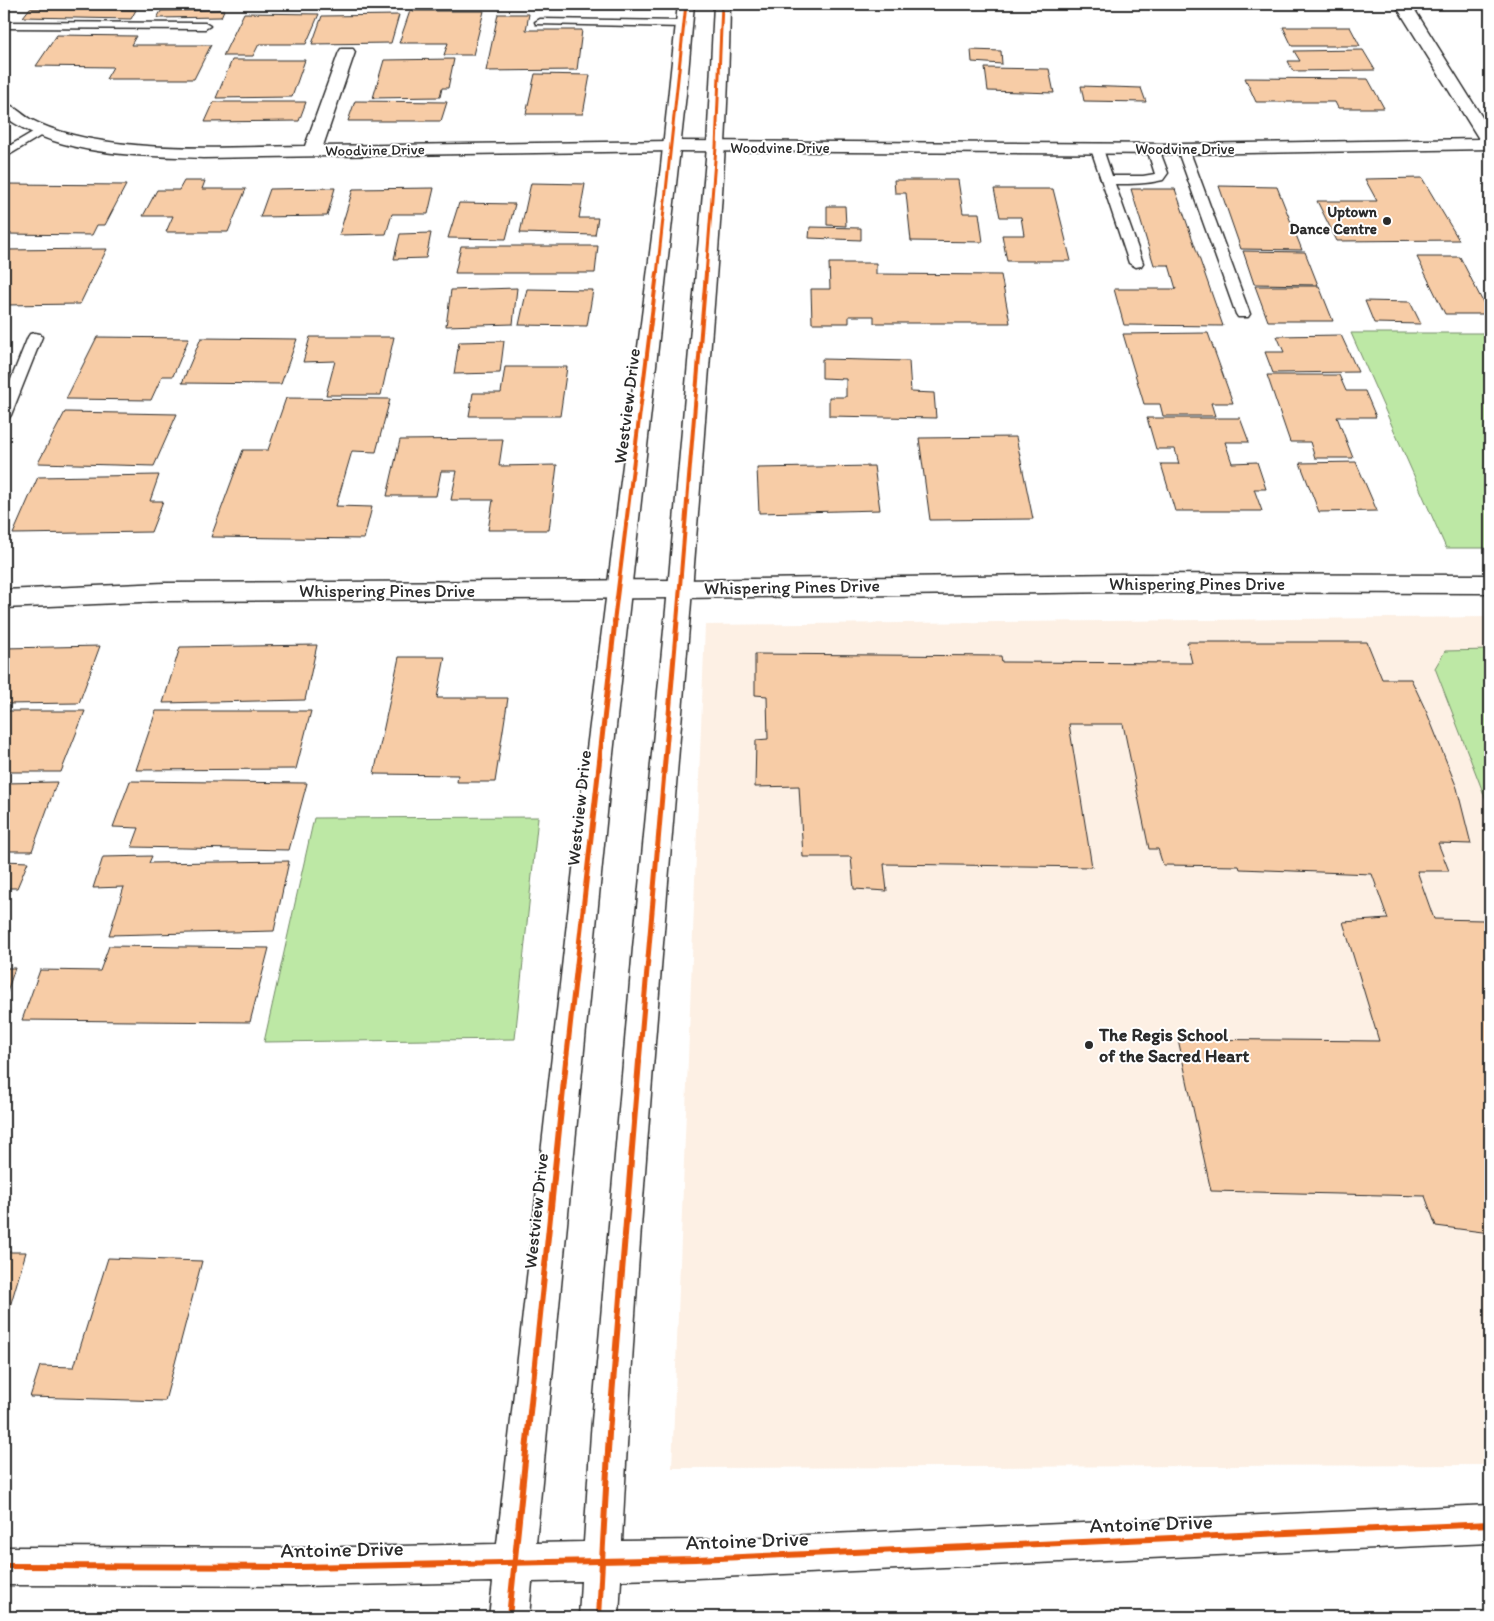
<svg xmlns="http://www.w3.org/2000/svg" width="1494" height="1621" font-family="Itim,sans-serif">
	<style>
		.built { fill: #fdf0e4 }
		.green { fill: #bde8a5; stroke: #748a68 }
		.building { fill: #f7cca6; stroke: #2b2b2b }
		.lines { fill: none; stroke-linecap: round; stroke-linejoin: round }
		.lane-casing { stroke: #2b2b2b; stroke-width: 3 }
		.street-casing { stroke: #2b2b2b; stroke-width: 3 }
		.secondary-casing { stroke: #2b2b2b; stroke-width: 3 }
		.lane { fill: #fff; fill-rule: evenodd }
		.street { fill: #fff; fill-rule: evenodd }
		.secondary { fill: #fff; fill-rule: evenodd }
		.cycleway-far3-casing { stroke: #fff; stroke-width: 5 }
		.cycleway-far2-casing { stroke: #fff; stroke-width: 6 }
		.cycleway-far1-casing { stroke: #fff; stroke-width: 8 }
		.cycleway-casing { stroke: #fff; stroke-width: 9 }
		.cycleway-far3 { stroke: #e8590c; stroke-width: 3 }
		.cycleway-far2 { stroke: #e8590c; stroke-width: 4 }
		.cycleway-far1 { stroke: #e8590c; stroke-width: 5 }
		.cycleway { stroke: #e8590c; stroke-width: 6 }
		.poi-dot { fill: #2b2b2b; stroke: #fff; stroke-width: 2 }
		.labels { text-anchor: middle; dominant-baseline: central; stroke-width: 4; stroke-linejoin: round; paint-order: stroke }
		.far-street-label { font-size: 15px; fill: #2b2b2b; stroke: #fff }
		.far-poi-label { font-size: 15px; font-weight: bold; fill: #2b2b2b; stroke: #fff; text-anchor: end }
		.street-label { font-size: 18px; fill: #2b2b2b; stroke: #fff }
		.poi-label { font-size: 18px; font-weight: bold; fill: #2b2b2b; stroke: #fff; text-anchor: start }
		.near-street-label { font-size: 21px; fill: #2b2b2b; stroke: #fff }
	</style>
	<rect width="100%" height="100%" fill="#fff"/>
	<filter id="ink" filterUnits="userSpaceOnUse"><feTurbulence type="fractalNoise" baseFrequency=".02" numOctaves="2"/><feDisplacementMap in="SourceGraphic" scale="10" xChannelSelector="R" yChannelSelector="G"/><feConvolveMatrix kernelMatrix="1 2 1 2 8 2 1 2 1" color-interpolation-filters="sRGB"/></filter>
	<g filter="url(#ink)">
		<path class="built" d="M1490 617V1465L672 1468 705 625Z"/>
		<g class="green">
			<path d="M1351 333H1490V548H1446Z"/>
			<path d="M1490 650V810L1435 668 1445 651Z"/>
			<path d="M538 817 515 1039 264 1042 314 818Z"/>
		</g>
		<g class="building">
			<path d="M92 4H175L91 6Z"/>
			<path d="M177 4H261L176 5Z"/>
			<path d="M30 8 136 10 131 19 23 17Z"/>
			<path d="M224 10 221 17 157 18 161 11Z"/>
			<path d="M410 11H484L473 55H444L448 43H399Z"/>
			<path d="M244 13 319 14 306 44H259L253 56H223Z"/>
			<path d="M498 14H529L526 30H582L577 70 486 71Z"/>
			<path d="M399 15 391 43 312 44 322 16Z"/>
			<path d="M1283 27H1350L1360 46H1292Z"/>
			<path d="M57 35 136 36 131 45H211L194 79H106L113 67 36 66Z"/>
			<path d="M971 50 1001 51 1002 64 972 62Z"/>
			<path d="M1363 50 1375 70 1293 71 1288 61H1300L1294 51Z"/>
			<path d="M454 59 448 88H442L440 97 373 98 384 60Z"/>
			<path d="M232 60H305L292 97 216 98Z"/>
			<path d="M985 68 1049 69 1054 93 988 91Z"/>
			<path d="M535 74 590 75 583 114H526Z"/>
			<path d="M1245 78 1368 79 1384 108H1338L1335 102H1256Z"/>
			<path d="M1081 86 1141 88 1146 102 1084 101Z"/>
			<path d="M355 101 447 102 441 121H348Z"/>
			<path d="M214 102H306L299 121 205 122Z"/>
			<path d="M1422 178 1459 240 1337 241 1317 201H1377L1365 179Z"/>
			<path d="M894 180H958L963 213H979L983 242 911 241 906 193H895Z"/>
			<path d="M184 181H205L202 189H246L228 232H166L173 216H143L157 190H179Z"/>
			<path d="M531 183 585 184 579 218H598L595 235 520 233Z"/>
			<path d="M7 184 126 185 105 225H97L92 235 4 234V189Z"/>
			<path d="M1219 186 1277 187 1302 250 1241 249Z"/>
			<path d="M335 188 327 216 260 217 270 189Z"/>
			<path d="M434 188 428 214H392L386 234 339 235 353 189Z"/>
			<path d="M994 189H1053L1071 261H1007L1002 235H1024L1021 217H1000Z"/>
			<path d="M1131 189H1175L1223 326 1124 325 1114 289H1176L1169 265H1154Z"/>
			<path d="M459 203 515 204 506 239 448 238Z"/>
			<path d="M827 206H845L846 226 827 225Z"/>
			<path d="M810 227 861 228V240L809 238Z"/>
			<path d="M431 233 426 258 394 259 400 234Z"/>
			<path d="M461 246H598L595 273H455Z"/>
			<path d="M107 249 80 304 4 305V250Z"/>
			<path d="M1243 251 1305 252 1318 285 1254 284Z"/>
			<path d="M1417 257H1460L1489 314H1445Z"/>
			<path d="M829 263H876V274L1001 275 1010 323H874V316H849V323H812L811 289H830Z"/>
			<path d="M1255 286H1319L1333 321H1268Z"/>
			<path d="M517 288 513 324 446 326 451 290Z"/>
			<path d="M527 289 593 290 587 326 519 325Z"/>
			<path d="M1365 301 1410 302 1421 324 1374 323Z"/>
			<path d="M1208 333 1233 403H1211L1215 416H1163L1160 404H1144L1123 334Z"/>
			<path d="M1341 335 1358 372 1273 373 1265 352H1284L1277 336Z"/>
			<path d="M97 337 189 338 173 376H162L151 400 66 399Z"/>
			<path d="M310 337H394L381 395H326L335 361 303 362Z"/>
			<path d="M201 338 297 339 281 384 182 383Z"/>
			<path d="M504 341 500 373 454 374 459 342Z"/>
			<path d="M822 359 909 361 911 392 934 393 936 418 829 416V397H846V379L822 378Z"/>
			<path d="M505 367H567L560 416H469L473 393H501Z"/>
			<path d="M1267 375H1339L1346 391H1365L1376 417H1337L1353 458H1315L1310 442H1290Z"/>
			<path d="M286 398 390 399 376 452 352 451 336 506 372 507 364 539 211 537 243 450H268Z"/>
			<path d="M65 412 177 414 154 466 38 463Z"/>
			<path d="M1147 418H1240L1249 442H1225L1232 463 1257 462 1266 489H1254L1262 511H1175L1161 464H1179L1175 449H1156Z"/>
			<path d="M1016 437 1033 519 930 520 919 438Z"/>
			<path d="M503 439 499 466 557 465 549 530H488L493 500H451L457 471H441L436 496H387L400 440Z"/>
			<path d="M1356 462 1377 511 1319 512 1300 463Z"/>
			<path d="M874 466 880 510 759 513 757 468Z"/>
			<path d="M159 475 150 501H163L151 532 13 534 38 477Z"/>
			<path d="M1187 642H1367L1382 679H1411L1427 713 1457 788 1471 844 1438 843 1449 871H1417L1434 919 1483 920 1490 939V1233L1436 1226 1425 1196 1211 1191 1178 1039 1379 1041 1343 922 1388 919 1372 874 1240 869 1239 866 1163 865 1158 849H1149L1123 724H1069L1092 867 884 864 887 891 854 889 851 857H803L799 786 755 787 756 740 768 739 767 696 755 695V654L1001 656 1002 662 1192 663Z"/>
			<path d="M317 645 305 700 163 703 180 647Z"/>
			<path d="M100 646 79 703 4 704V648Z"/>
			<path d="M399 657H445L437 698H508L495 782H457L458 775 374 774Z"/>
			<path d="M4 711H85L61 772H4Z"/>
			<path d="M156 711H311L296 769 136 770Z"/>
			<path d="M130 781 307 783 289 850 132 847 139 828 113 827Z"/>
			<path d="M57 782 32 851H4V783Z"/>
			<path d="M152 856 149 863 289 861 274 931 109 935 124 887 93 888 103 857Z"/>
			<path d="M4 861 28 862 17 888H4Z"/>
			<path d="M109 946 269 948 250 1022 22 1020 40 970 100 971Z"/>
			<path d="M4 968H15L4 1001Z"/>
			<path d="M4 1252H26L4 1327Z"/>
			<path d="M108 1258 202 1261 165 1401 30 1397 40 1366 74 1367Z"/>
		</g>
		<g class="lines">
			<g class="lane-casing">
				<g id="lane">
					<path d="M540 19 684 21 689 24 684 27 536 24 535 22Z"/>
					<path d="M4 22 205 23 210 26 205 29 4 28Z"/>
					<path d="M43 126 49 130 47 132 4 158V149Z"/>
					<path d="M1097 145 1103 149 1112 176H1143L1155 174 1147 149 1153 145 1159 149 1168 173 1163 180C1147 184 1132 184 1115 184L1143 263 1141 266 1136 267 1129 263 1091 149Z"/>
					<path d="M1183 145 1189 149 1250 314 1248 317H1238L1236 314 1177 149Z"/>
					<path d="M35 333 40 334 42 337 11 415 9 418 4 420V397L28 337 30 334Z"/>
				</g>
			</g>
			<g class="street-casing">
				<g id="street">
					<path d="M1395 4H1411L1490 130V149L1183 154 672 151 203 158C137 155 59 157 4 116V103C14 105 21 114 30 119 43 126 58 131 73 135 144 153 231 147 305 146L339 52 341 49H353L355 52 323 146 672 141 1183 144 1479 139Z"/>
					<path d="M1121 574 1490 575V593L1121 592 680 598 164 601 4 608V590L164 583 680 580Z"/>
				</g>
			</g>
			<g class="secondary-casing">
				<path id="secondary" d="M678 4H694L687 85 611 772 536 1543 584 1542 591 1433 633 948 668 589 707 147 714 4H730C728 161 712 318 701 475 674 830 639 1185 622 1541L696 1540 1490 1505V1543L696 1578 621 1580 619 1617H579L581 1581 532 1582 529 1617H489L493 1582 299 1586 4 1585V1547L299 1548 497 1544 584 772 661 166Z"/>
			</g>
			<use href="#lane" class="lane"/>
			<use href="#street" class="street"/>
			<use href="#secondary" class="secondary"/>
			<g class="cycleway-far3-casing">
				<g id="cycleway-far3">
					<path d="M657 275 686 4"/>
					<path d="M706 275 716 147 722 4"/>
				</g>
			</g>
			<g class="cycleway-far2-casing">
				<g id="cycleway-far2">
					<path d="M614 622 657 273"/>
					<path d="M677 622 706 273"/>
				</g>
			</g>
			<g class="cycleway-far1-casing">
				<g id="cycleway-far1">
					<path d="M566 1063 615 621"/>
					<path d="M639 1063 677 621"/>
				</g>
			</g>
			<g class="cycleway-casing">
				<g id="cycleway">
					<path d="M4 1566 299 1567 696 1559 1490 1524"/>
					<path d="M509 1617 566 1061"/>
					<path d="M599 1617 609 1433 639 1061"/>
				</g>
			</g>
			<use href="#cycleway-far3" class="cycleway-far3"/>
			<use href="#cycleway-far2" class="cycleway-far2"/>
			<use href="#cycleway-far1" class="cycleway-far1"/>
			<use href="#cycleway" class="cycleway"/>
		</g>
	</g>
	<g class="poi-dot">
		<circle cx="1387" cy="221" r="5"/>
		<circle cx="1089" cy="1045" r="5"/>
	</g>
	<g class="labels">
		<g class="far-street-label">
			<text x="780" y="148">Woodvine Drive</text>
			<text x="1185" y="149">Woodvine Drive</text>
			<text transform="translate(375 150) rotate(-1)">Woodvine Drive</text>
		</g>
		<g class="far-poi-label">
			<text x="1377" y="212">Uptown<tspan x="1377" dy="17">Dance Centre</tspan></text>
		</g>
		<g class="street-label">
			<text transform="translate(627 406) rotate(-83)">Westview Drive</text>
			<text x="1197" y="584">Whispering Pines Drive</text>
			<text transform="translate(792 587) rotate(-1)">Whispering Pines Drive</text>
			<text x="387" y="591">Whispering Pines Drive</text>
			<text transform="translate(579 808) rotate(-84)">Westview Drive</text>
			<text transform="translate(536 1211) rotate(-84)">Westview Drive</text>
		</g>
		<g class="poi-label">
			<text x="1099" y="1035">The Regis School<tspan x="1099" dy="21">of the Sacred Heart</tspan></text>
		</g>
		<g class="near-street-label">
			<text transform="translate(1151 1523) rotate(-2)">Antoine Drive</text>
			<text transform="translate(747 1540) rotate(-2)">Antoine Drive</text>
			<text transform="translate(342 1549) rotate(-1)">Antoine Drive</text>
		</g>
	</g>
	<rect width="1494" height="1621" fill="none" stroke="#fff" stroke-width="20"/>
	<rect x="10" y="10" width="1474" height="1601" fill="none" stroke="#2b2b2b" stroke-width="2" filter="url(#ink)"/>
</svg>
